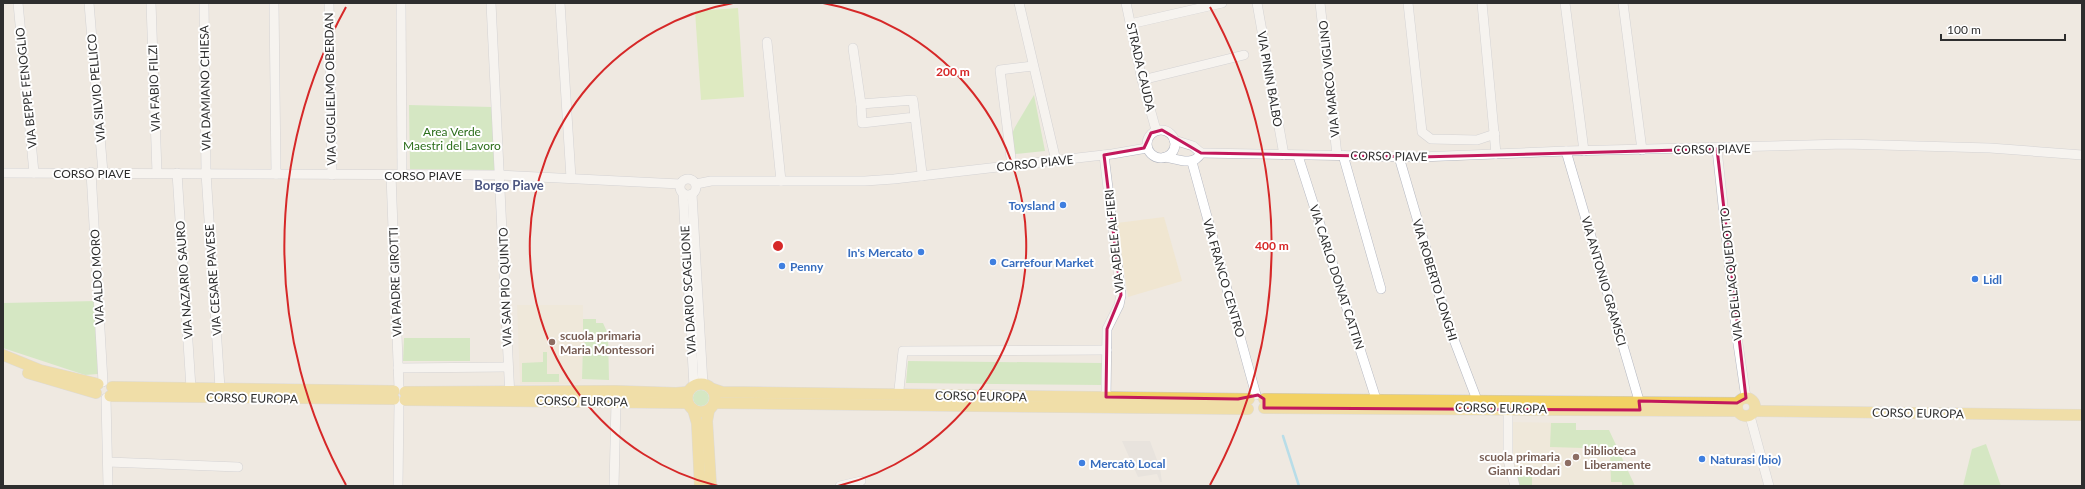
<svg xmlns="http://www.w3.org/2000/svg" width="2085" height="489" font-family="Lato,sans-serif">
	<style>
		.education { fill: #f0e6d1 }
		.green { fill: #b6e59e }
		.pitch { fill: #c9ec9a }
		.plaza { fill: #dfdcd8 }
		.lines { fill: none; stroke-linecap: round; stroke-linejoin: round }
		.stream { stroke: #75cff0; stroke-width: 2.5 }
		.minor-casing { stroke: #b4b7c1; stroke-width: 10 }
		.major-casing { stroke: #c9c9c9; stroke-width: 12 }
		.minor { stroke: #fff; stroke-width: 9 }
		.major { stroke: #f2d163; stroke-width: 11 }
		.marked { fill: none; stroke: #c2185b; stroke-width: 3; stroke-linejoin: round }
		.ring { fill: none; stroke: #d62828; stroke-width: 2 }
		.shop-dot { fill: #3f7fe0; stroke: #fff; stroke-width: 1.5 }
		.education-dot { fill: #8d6e63; stroke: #fff; stroke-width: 1.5 }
		.labels { text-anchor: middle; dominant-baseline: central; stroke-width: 4; stroke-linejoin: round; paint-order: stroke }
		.street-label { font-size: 12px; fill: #2e2e2e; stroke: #fff }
		.park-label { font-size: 12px; fill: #2c6e1b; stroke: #fff }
		.shop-label { font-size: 12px; font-weight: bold; fill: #366cbe; stroke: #fff; text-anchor: start }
		.education-label { font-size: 12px; font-weight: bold; fill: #785e54; stroke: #fff; text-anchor: start }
		.neighbourhood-label { font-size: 13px; font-weight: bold; fill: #4d5680; stroke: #fff }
		.centre { fill: #d62828; stroke: #fff; stroke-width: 2 }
		.ring-label { font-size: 12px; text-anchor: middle; font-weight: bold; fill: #d62828; stroke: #fff; stroke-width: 4; stroke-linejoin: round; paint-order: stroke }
	</style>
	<rect width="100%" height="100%" fill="#efe9e1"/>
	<g class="education">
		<path d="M1164 217 1182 281 1128 297 1117 223Z"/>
		<path d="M517 305H583V334L588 339 583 345 582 379 577 384H520Z"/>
		<path d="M1513 422 1576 423V430H1609L1635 486H1518L1513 472Z"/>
	</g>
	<g class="green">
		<path d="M1034 95 1045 151 1015 154 1012 134 1015 127Z"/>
		<path d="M409 105 493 107 496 170 410 169Z"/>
		<path d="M96 301 98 374 85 375 3 348V303Z"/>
		<path d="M583 319H596V323H603L608 334 609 380 582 379 583 344 588 339 583 334Z"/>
		<path d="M404 338H470V361H403Z"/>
		<path d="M543 352H547V374H559V382H522V363L543 362Z"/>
		<path d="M908 361 1102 363 1101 385 906 383Z"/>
		<circle cx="701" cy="398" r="8"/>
		<path d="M1551 423H1576V430H1609L1635 486H1622V482H1611L1610 451H1583V448L1550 447Z"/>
		<path d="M1986 444 2001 486H1963L1972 449Z"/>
		<rect x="1518" y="476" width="14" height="10"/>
	</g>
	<path class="pitch" d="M738 8 744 97 701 100 695 11Z"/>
	<path class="plaza" d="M1122 441H1150L1160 468 1162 482H1160L1157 474 1138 477Z"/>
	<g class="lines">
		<path class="stream" d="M1283 436 1299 486"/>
		<g class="minor-casing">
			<g id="minor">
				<path d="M18 3 34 173"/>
				<path d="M89 3 103 173"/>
				<path d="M151 3 157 173"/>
				<path d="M204 3 206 173 220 388"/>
				<path d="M274 3 276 174"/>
				<path d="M329 3 332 175"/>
				<path d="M401 3 402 175"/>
				<path d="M491 3 510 398"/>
				<path d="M560 3 571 178"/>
				<path d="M1019 3 1056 161"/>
				<path d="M1126 3 1142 80 1156 130"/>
				<path d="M1257 3 1284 155"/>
				<path d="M1320 3 1337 155"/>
				<path d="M1408 3 1422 132 1431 139 1477 140 1495 134"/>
				<path d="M1482 3 1496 154"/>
				<path d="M1565 3 1584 151"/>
				<path d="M1623 3 1642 150"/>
				<path d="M1130 24 1222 3"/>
				<path d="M767 42 781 181"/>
				<path d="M853 48 861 104"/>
				<path d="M1142 80 1244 55"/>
				<path d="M915 117 862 123 861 104 913 100 922 173V176"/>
				<circle cx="1161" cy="144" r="14"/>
				<path d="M1174 140 1193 146 1201 153"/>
				<path d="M1717 149 1737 337 1746 398"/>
				<path d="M1566 151 1638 397 1640 409"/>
				<path d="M1201 153 1420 157 1566 151 1845 144 1990 148 2082 155"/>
				<path d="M1104 155 1121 295 1119 305 1107 329 1106 397"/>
				<path d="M1343 155 1381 289"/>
				<path d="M1298 156 1376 399"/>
				<path d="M1165 157C1177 159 1194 167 1201 153"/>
				<path d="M1399 157 1448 324 1477 400"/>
				<path d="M1192 162 1256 395"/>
				<path d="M1012 166 1000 70 1033 66"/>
				<path d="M91 172 103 382"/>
				<path d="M3 173 500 175 680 184"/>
				<path d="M177 173 191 388"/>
				<path d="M391 175 399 388"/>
				<circle cx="688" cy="187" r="8"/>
				<path d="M696 184 711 181H865L894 179 1112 154 1147 148"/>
				<path d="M683 193 694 386"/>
				<path d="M692 194 703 384"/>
				<path d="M398 368 508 367"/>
				<path d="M899 390 903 351 1107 350"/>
				<path d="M106 398 108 486"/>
				<path d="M1508 409V460L1515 486"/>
				<path d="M1750 416 1769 486"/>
				<path d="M108 462 238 467"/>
				<path d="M398 486 399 402"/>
				<path d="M614 486 616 402"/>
				<path d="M840 486 861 481"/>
			</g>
		</g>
		<g class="major-casing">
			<g id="major">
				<path d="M3 355 40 370 98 384"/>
				<path d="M28 373 96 393"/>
				<circle cx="701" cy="398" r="14"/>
				<path d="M112 387 394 391"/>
				<path d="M713 389 722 392 1249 399"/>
				<path d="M405 392 615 391 676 393 688 392"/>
				<path d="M110 396 394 399"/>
				<circle cx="1746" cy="407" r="9"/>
				<path d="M1264 399 1737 403"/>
				<path d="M405 400 688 403"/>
				<path d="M715 403 1248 409"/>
				<path d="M1264 408 1737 411"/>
				<path d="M693 409 697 423 700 486"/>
				<path d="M709 410 707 421 711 486"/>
				<path d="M1755 411 2082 415"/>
			</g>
		</g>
		<use href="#minor" class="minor"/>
		<use href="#major" class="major"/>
	</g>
	<path d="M0 0H2085V489H0ZM1162 130 1201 153 1420 157 1717 149 1746 398 1737 403 1639 401 1640 410 1264 408V399L1258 395 1238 399 1106 397 1107 329 1121 295 1104 155 1144 148 1151 133Z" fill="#efe9e1" fill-opacity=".55" fill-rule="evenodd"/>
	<path class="marked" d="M1162 130 1201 153 1420 157 1717 149 1746 398 1737 403 1639 401 1640 410 1264 408V399L1258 395 1238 399 1106 397 1107 329 1121 295 1104 155 1144 148 1151 133Z"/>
	<g class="ring">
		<path d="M718 486A247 247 0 0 1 733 3M823 3A247 247 0 0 1 838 486"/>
		<path d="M346 485A494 494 0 0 1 346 7M1210 7A494 494 0 0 1 1210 485"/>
	</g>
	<g class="shop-dot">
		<circle cx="1063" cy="205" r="4"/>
		<circle cx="921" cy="252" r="4"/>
		<circle cx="993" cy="262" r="4"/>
		<circle cx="782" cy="266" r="4"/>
		<circle cx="1975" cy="279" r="4"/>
		<circle cx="1702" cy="459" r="4"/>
		<circle cx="1082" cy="463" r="4"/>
	</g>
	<g class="education-dot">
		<circle cx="552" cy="342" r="4"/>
		<circle cx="1576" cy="457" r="4"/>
		<circle cx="1568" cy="463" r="4"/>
	</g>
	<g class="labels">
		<g class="street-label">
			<text transform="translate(1141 67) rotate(77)">STRADA CAUDA</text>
			<text transform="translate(1270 79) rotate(80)">VIA PININ BALBO</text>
			<text transform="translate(1329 79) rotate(-96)">VIA MARCO VIGLINO</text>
			<text transform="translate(26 88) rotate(-96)">VIA BEPPE FENOGLIO</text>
			<text transform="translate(96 88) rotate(-95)">VIA SILVIO PELLICO</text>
			<text transform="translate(154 88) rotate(-92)">VIA FABIO FILZI</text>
			<text transform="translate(205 88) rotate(-91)">VIA DAMIANO CHIESA</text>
			<text transform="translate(330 89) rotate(-91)">VIA GUGLIELMO OBERDAN</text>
			<text transform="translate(1712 149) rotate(-1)">CORSO PIAVE</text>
			<text transform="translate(1389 156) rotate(1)">CORSO PIAVE</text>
			<text transform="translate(1035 163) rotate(-6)">CORSO PIAVE</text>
			<text x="92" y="173">CORSO PIAVE</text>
			<text x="423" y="175">CORSO PIAVE</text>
			<text transform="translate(1114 241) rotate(-96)">VIA ADELE ALFIERI</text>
			<text transform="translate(1731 274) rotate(-96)">VIA DELL'ACQUEDOTTO</text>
			<text transform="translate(97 277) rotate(-93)">VIA ALDO MORO</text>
			<text transform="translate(1337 277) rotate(72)">VIA CARLO DONAT CATTIN</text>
			<text transform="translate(1224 278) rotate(74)">VIA FRANCO CENTRO</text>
			<text transform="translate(184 280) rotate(-94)">VIA NAZARIO SAURO</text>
			<text transform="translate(213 280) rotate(-94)">VIA CESARE PAVESE</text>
			<text transform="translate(1435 280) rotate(73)">VIA ROBERTO LONGHI</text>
			<text transform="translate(1604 281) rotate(74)">VIA ANTONIO GRAMSCI</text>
			<text transform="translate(395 282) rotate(-92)">VIA PADRE GIROTTI</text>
			<text transform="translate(505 287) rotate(-92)">VIA SAN PIO QUINTO</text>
			<text transform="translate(688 290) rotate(-93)">VIA DARIO SCAGLIONE</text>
			<text transform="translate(981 396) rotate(1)">CORSO EUROPA</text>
			<text transform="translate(252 398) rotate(1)">CORSO EUROPA</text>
			<text transform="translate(582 401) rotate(1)">CORSO EUROPA</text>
			<text transform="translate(1501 408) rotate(1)">CORSO EUROPA</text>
			<text transform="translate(1918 413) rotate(1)">CORSO EUROPA</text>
		</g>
		<g class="park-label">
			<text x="452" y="131">Area Verde<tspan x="452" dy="14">Maestri del Lavoro</tspan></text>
		</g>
		<g class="shop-label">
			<text x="1055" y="205" text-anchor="end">Toysland</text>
			<text x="913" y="252" text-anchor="end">In's Mercato</text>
			<text x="1001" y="262">Carrefour Market</text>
			<text x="790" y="266">Penny</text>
			<text x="1983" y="279">Lidl</text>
			<text x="1710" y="459">Naturasi (bio)</text>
			<text x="1090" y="463">Mercatò Local</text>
		</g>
		<g class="education-label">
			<text x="560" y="335">scuola primaria<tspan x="560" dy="14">Maria Montessori</tspan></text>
			<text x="1584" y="450">biblioteca<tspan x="1584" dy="14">Liberamente</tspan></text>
			<text x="1560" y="456" text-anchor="end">scuola primaria<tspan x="1560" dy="14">Gianni Rodari</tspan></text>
		</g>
		<g class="neighbourhood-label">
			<text x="509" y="185">Borgo Piave</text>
		</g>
	</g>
	<circle cx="778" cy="246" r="6" class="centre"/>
	<g class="ring-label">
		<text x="953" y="76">200 m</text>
		<text x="1272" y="250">400 m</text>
	</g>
	<rect width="2085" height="489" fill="none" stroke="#2e2e2e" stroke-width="8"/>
	<path d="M1941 34v6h124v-6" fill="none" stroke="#2e2e2e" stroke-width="2"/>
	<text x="1947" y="34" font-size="12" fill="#2e2e2e" stroke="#ffffff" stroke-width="3" paint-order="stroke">100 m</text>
</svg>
